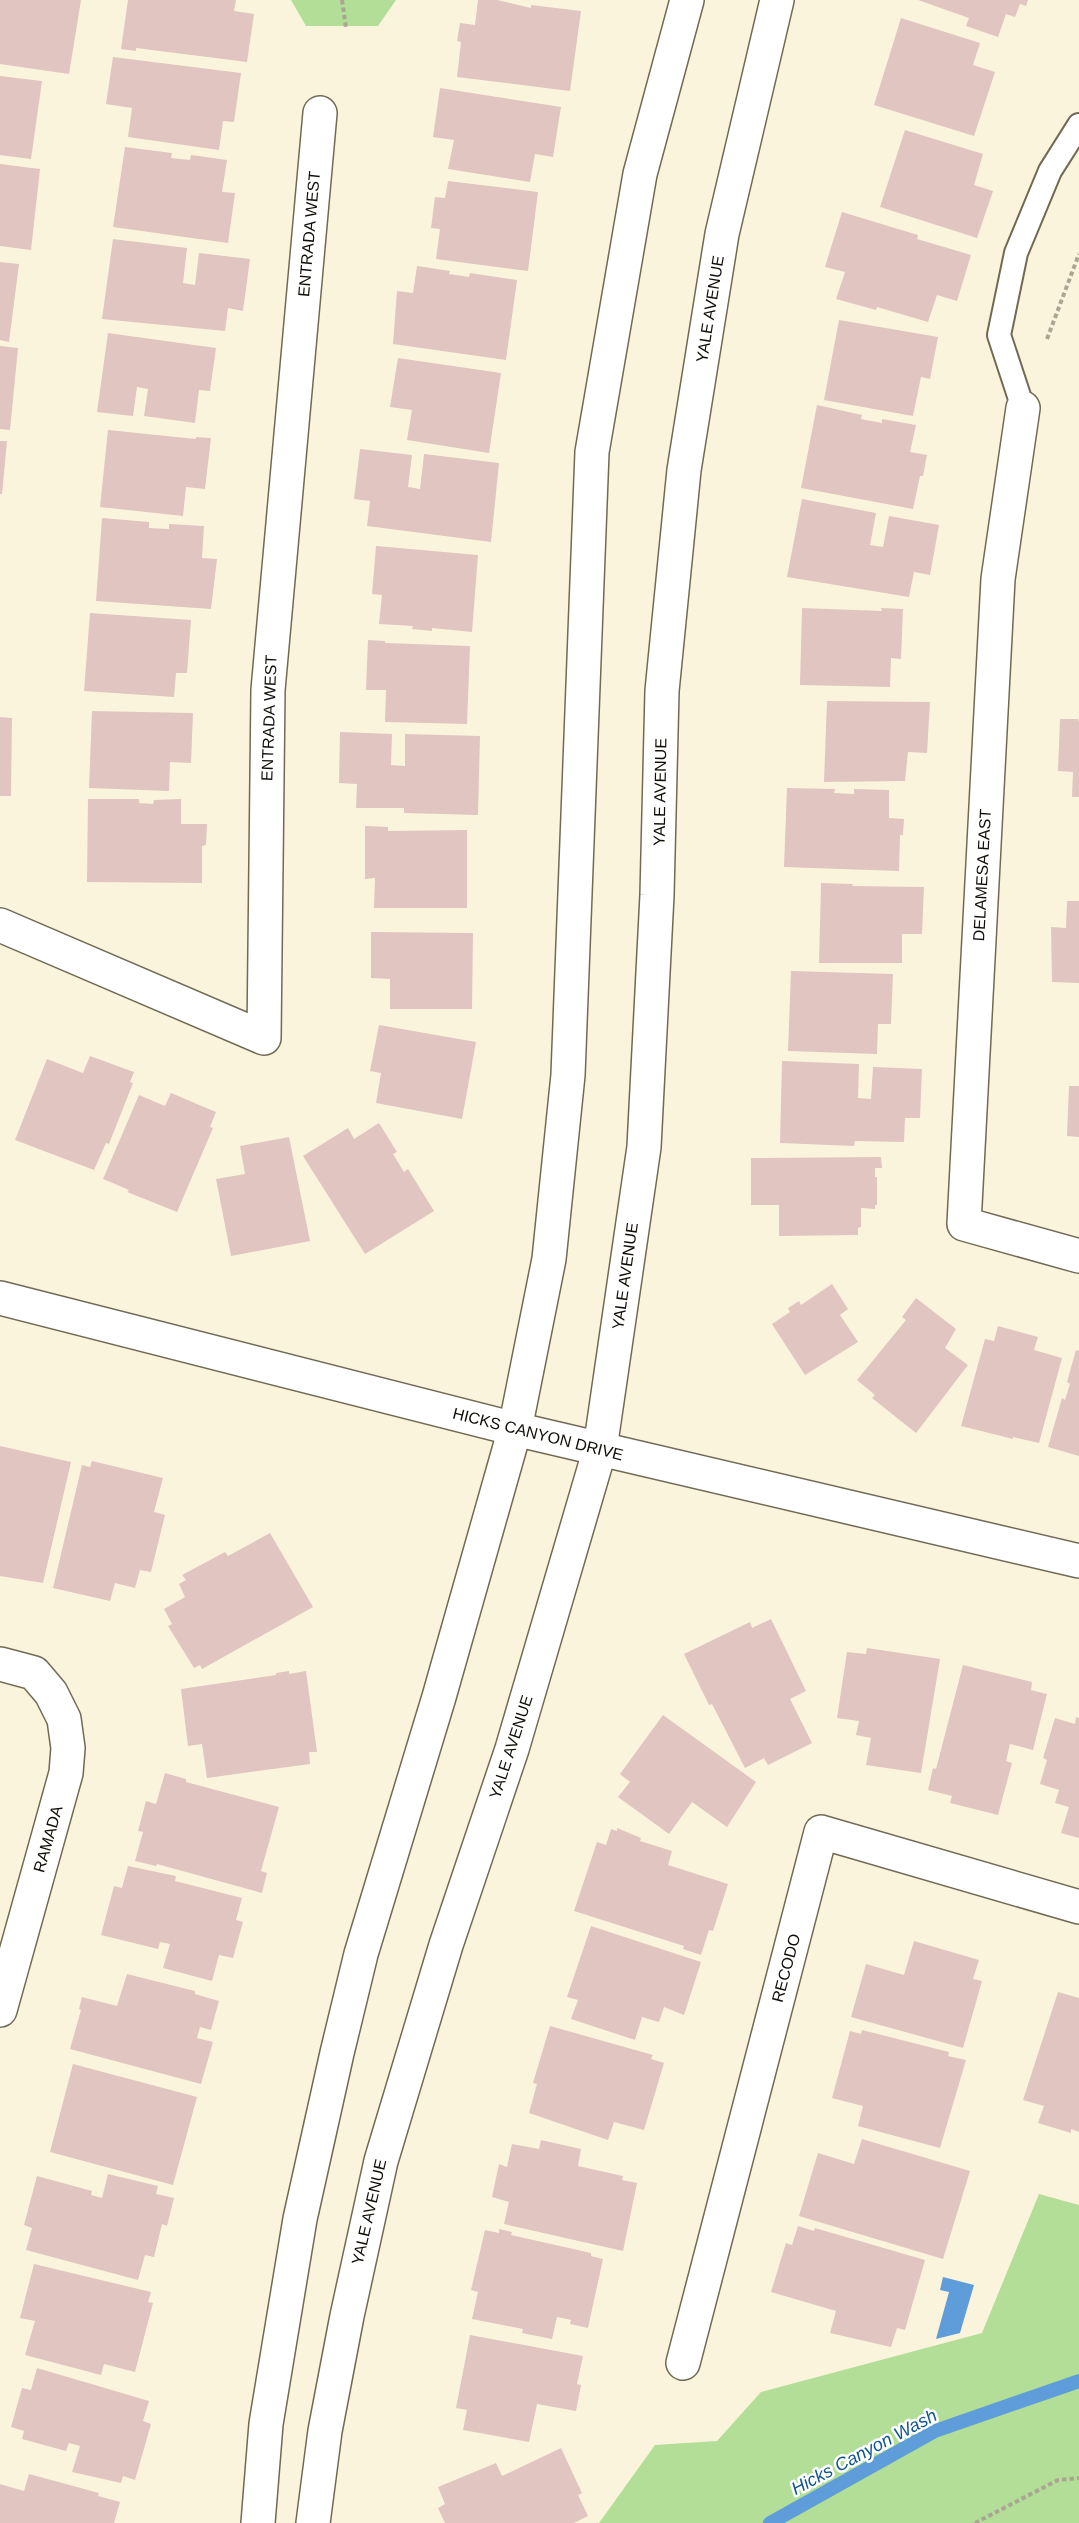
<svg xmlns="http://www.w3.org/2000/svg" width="1079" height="2523" font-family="Helvetica,sans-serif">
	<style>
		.green { fill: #b2de97 }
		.water { fill: #5e9dd9 }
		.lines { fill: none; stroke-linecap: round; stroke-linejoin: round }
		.stream { stroke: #5e9dd9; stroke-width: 14 }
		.building { fill: #e1c5c0 }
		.lane-casing { stroke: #706a55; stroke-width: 26 }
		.street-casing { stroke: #706a55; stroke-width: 36 }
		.secondary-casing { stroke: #706a55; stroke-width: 36 }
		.path { stroke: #aba694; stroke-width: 4; stroke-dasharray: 4.5 3; stroke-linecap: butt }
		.lane { stroke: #fff; stroke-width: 22 }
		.street { stroke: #fff; stroke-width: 33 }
		.secondary { stroke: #fff; stroke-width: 33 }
		.labels { text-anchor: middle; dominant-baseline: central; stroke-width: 5; stroke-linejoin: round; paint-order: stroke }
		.street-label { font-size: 16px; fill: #110e07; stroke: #fff }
		.water-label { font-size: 18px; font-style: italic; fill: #11568e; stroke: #fff }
	</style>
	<rect width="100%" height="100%" fill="#fbf4dd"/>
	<g class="green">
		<path d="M291 0H396L378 26H306Z"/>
		<path d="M1039 2194 1079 2205V2523H599L655 2445 717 2441 761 2392 982 2333Z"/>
	</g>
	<path class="water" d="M943 2277 974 2285 960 2333 936 2339 949 2292 940 2290Z"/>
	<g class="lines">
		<path class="stream" d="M770 2523 935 2431 1079 2381"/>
	</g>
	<g class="building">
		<path d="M0 0H81L69 74 0 64Z"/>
		<path d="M128 0H236L234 11 254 14 247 62 136 48V51L121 49Z"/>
		<path d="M478 0H497L531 8V5L581 11 570 91 457 77 461 42 457 41 460 23 475 25Z"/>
		<path d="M918 0H1028L1026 6 1020 4 1015 17 1006 14 998 37 966 26 969 18Z"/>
		<path d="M901 18 980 43 973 65 995 72 974 136 874 105Z"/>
		<path d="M113 57 241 73 234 122 223 121 219 150 128 137 132 108 106 104Z"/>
		<path d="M0 76 42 81 31 159 0 155Z"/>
		<path d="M440 88 561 107 553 157 535 154 530 182 448 169 454 140 433 137Z"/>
		<path d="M905 130 983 154 974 185 993 191 977 238 880 207Z"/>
		<path d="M125 147 172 153 171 158 190 160 191 155 227 160 222 192 235 193 228 243 113 227Z"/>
		<path d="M0 164 40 169 31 250 0 246Z"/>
		<path d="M448 181 538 192 528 271 436 259 440 229 431 228 435 197 445 198Z"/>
		<path d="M842 212 918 235 917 239 971 255 957 301 937 295 928 322 877 307 876 310 836 299 845 272 825 267Z"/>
		<path d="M113 239 187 248 183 283 195 285 199 253 250 259 243 311 228 308 225 331 102 319Z"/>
		<path d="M0 262 19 264 9 342 0 340Z"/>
		<path d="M417 266 450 271 449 274 469 277 470 273 517 280 506 360 393 344 397 291 413 293Z"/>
		<path d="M839 320 938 337 930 379 921 377 913 416 824 400Z"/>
		<path d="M108 333 216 348 210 391 199 390 195 423 144 416 148 389 137 387 133 416 97 412Z"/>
		<path d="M0 346 18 348 10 430 0 429Z"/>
		<path d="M398 358 501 373 489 453 407 440 412 410 390 407Z"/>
		<path d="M817 405 862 415 861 419 882 423V419L916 425 910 452 927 455 923 476H920L913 509 801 488Z"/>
		<path d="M108 430 196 439V437L211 438 205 489 186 487 183 516 100 507Z"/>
		<path d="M0 441H7L2 494H0Z"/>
		<path d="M360 449 412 455 408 487 420 489 424 454 499 463 491 542 367 526 370 501 354 499Z"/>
		<path d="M802 499 876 513 870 545 883 547 889 516 939 525 930 575 914 572 909 597 787 577Z"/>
		<path d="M102 518 149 522V528L169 529V524L204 526 202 558 217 559 211 609 96 601Z"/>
		<path d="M376 546 478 555 472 632 432 628V631L412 629 413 626 379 624 382 595 372 594Z"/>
		<path d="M802 608 882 611 881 608 903 609 901 659 891 658 890 687 800 685Z"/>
		<path d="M90 613 191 620 187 673H176L174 697 84 691Z"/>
		<path d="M368 640 385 641V643L470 646 467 724 385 722 386 690H366Z"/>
		<path d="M827 701 930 702 927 753 908 752 905 781 824 782Z"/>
		<path d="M92 711 193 713 191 763 170 762 169 791 89 788Z"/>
		<path d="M0 717 12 718 11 796H0Z"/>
		<path d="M1060 719H1078L1079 723V797H1072L1073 772 1058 771Z"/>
		<path d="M340 732 392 734 391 765 405 766V734L480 736 478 815 404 813V808H356L357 784 339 783Z"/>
		<path d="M787 788 835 789 834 793 854 794V789L889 790V818L904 819 903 835H900L899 871 784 867Z"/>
		<path d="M88 799H139V803L153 804 154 800 181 799V824H207L206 845 202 846V883L87 882Z"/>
		<path d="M365 826 388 827V831L467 830V908H374L375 878 365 879Z"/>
		<path d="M821 883 853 884 852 886 924 887 922 934H902V963H819Z"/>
		<path d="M1067 901H1079V983L1052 982 1051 927 1066 928Z"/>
		<path d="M371 932 473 933 472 1009H390V979L371 978Z"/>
		<path d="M791 971 893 974 891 1024H878L877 1054 788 1051Z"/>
		<path d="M379 1025 476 1042 462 1119 376 1103 381 1073 370 1071Z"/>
		<path d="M90 1056 134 1072 130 1082 133 1083 109 1144 106 1143 94 1170 15 1140 47 1059 83 1073Z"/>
		<path d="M782 1061 859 1064 858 1098 871 1099 873 1067 922 1069 920 1118H905L904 1142 855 1141 854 1146 780 1143Z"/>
		<path d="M1069 1086H1079V1137L1067 1136Z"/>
		<path d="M171 1093 216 1112 210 1127 213 1128 177 1212 127 1192 129 1190 103 1179 139 1095 165 1106Z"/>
		<path d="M379 1123 397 1152 393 1154 404 1172 408 1169 434 1211 365 1254 303 1156 348 1128 354 1139Z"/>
		<path d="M289 1137 310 1241 231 1256 216 1179 245 1174 240 1146Z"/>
		<path d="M881 1157 882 1168H875V1177H877V1205H875V1209L861 1208V1227L858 1228V1235L779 1236V1205H751V1158Z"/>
		<path d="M832 1284 848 1309 840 1315 858 1342 805 1375 772 1324 790 1312 788 1308 799 1301 801 1305Z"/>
		<path d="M916 1298 956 1329 945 1348 968 1365 916 1433 872 1398 875 1395 857 1380 906 1320 902 1317Z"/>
		<path d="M998 1326 1038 1337 1034 1350 1062 1358 1039 1443 1013 1437V1439L961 1426 985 1339 994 1341Z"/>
		<path d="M1076 1350 1079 1351V1456L1048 1447 1062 1398 1065 1400 1070 1384 1067 1382Z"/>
		<path d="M0 1446 71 1462 43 1583 0 1576Z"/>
		<path d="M92 1461 163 1478 154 1512 165 1515 151 1572 140 1570 135 1588 115 1583 110 1601 53 1588 82 1465 90 1467Z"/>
		<path d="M270 1533 313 1607 202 1669 200 1665 194 1668 168 1626 172 1624 164 1609 185 1597 179 1584 186 1580 182 1575 225 1552 228 1556Z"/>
		<path d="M771 1619 806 1691 790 1699 812 1743 768 1765 764 1758 745 1768 712 1704 709 1705 684 1654 750 1622 752 1628Z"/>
		<path d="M867 1648 940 1659 921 1773 866 1765 871 1738 856 1735 859 1721 837 1718 847 1652 866 1654Z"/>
		<path d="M963 1665 1032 1682 1031 1690 1047 1694 1033 1750 1010 1744 1006 1761 1012 1763 998 1815 950 1803 952 1796 928 1790 933 1768 936 1769Z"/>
		<path d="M289 1671V1674L306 1671 317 1752H309L310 1764 207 1778 202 1744 188 1746 181 1689 276 1675V1673Z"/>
		<path d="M663 1715 756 1782 727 1827 692 1802 669 1834 618 1797 630 1782 620 1774Z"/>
		<path d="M1076 1717 1079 1718V1838L1061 1833 1069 1807 1055 1803 1059 1790 1040 1784 1047 1760 1043 1758 1055 1718 1075 1724Z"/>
		<path d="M165 1773 186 1779V1782L279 1807 261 1871 267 1873 262 1893 157 1864 156 1866 135 1861 143 1832 138 1831 146 1801 156 1804Z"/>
		<path d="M617 1828 641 1838 640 1841 672 1851 668 1865 728 1884 713 1931 709 1930 701 1955 683 1949 684 1946 574 1911 597 1842 606 1845 611 1829 617 1831Z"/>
		<path d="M128 1866 176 1876 175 1881 242 1898 236 1920 243 1922 233 1958 219 1955 212 1981 163 1968 170 1944 160 1942 158 1949 101 1935 114 1886 122 1888Z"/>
		<path d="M591 1926 701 1962 684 2015 664 2007 659 2022 642 2017 635 2040 571 2019 578 2000 567 1997Z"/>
		<path d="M914 1941 979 1960 973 1979 982 1981 963 2048 851 2017 866 1964 904 1975Z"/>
		<path d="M127 1974 195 1991V1994L219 2001 211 2030 200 2027 197 2038 213 2042 201 2084 70 2049 81 2010 79 2009 82 1997 117 2006Z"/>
		<path d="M1058 1992 1079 1998V2132L1071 2129V2133L1038 2123 1044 2106 1023 2100Z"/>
		<path d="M550 2026 653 2055 651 2059 664 2063 644 2130 614 2122 608 2140 529 2113 537 2084 533 2083Z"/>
		<path d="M862 2030 949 2052 948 2056 966 2060 940 2148 858 2126 863 2106 832 2098 850 2031 861 2034Z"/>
		<path d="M73 2064 197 2097 173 2185 50 2152Z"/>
		<path d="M862 2139 970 2171 943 2259 799 2216 818 2153 854 2164Z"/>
		<path d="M541 2140 581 2149 578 2166 623 2176 622 2180 637 2183 623 2251 504 2224 509 2202 492 2197 499 2164 507 2167 512 2144 539 2149Z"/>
		<path d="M108 2174 158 2186 156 2194 174 2198 167 2226 162 2224 154 2257 145 2255 138 2280 26 2250 32 2228 24 2225 37 2176 92 2191 91 2195 102 2198Z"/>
		<path d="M798 2226 814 2231 815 2228 925 2260 905 2330 897 2328 891 2347 830 2333 836 2311 771 2292 786 2243 792 2245Z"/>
		<path d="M499 2229 512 2232 511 2235 591 2253V2256L603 2259 588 2328 570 2324 571 2320 557 2317 552 2339 522 2333 523 2329 472 2319 478 2292 471 2290 485 2230 499 2233Z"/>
		<path d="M34 2264 151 2292 148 2302 153 2303 135 2372 104 2364 101 2375 25 2355 35 2321 20 2318Z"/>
		<path d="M470 2335 583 2356 577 2384 581 2385 576 2411 537 2404 529 2442 463 2430 467 2410 456 2408Z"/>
		<path d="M37 2368 149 2401 143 2421 151 2424 135 2480 123 2476 121 2483 72 2472 80 2446 69 2443 66 2451 22 2439 24 2431 11 2427 22 2388 31 2390Z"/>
		<path d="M561 2448 582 2493 578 2495 588 2516 574 2523H445L438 2508 445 2504 438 2487 496 2463 502 2476Z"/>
		<path d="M29 2474 99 2493 98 2496 120 2502 114 2523H0V2484L24 2491Z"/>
	</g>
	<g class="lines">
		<g class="lane-casing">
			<path id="lane" d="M1023 408 999 335 1016 253 1050 171 1079 125"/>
		</g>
		<g class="street-casing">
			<g id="street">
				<path d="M1023 408 998 579 964 1224 1079 1256"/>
				<path d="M0 925 264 1038 268 690 320 113"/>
				<path d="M0 1664 34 1673 51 1693 64 1719 68 1748 66 1773 0 2010"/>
				<path d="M683 2363 821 1832 1079 1907"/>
			</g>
		</g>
		<g class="secondary-casing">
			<g id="secondary">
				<path d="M0 1298 515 1429 1079 1561"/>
				<path d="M258 2523 266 2424 300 2219 337 2053 361 1954 439 1697 515 1429 549 1259 568 1075 592 452 640 174 687 0"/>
				<path d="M313 2523 325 2431 347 2316 381 2161 446 1945 512 1749 600 1449 644 1147 657 895 662 691 684 470 722 234 777 0"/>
			</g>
		</g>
		<g class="path">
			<path d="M342 0 346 28"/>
			<path d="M1047 339 1079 254"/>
			<path d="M975 2523 1058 2480 1079 2478"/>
		</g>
		<use href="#lane" class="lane"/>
		<use href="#street" class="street"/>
		<use href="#secondary" class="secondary"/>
	</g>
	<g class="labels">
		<g class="street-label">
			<text transform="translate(309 234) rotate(-85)">ENTRADA WEST</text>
			<text transform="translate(710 309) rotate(-81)">YALE AVENUE</text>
			<text transform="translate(269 718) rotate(-88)">ENTRADA WEST</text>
			<text transform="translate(660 792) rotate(-89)">YALE AVENUE</text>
			<text transform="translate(982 875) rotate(-87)">DELAMESA EAST</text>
			<text transform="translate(625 1276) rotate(-82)">YALE AVENUE</text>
			<text transform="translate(538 1434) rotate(14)">HICKS CANYON DRIVE</text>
			<text transform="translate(511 1747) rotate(-72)">YALE AVENUE</text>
			<text transform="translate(48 1839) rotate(-74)">RAMADA</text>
			<text transform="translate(786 1968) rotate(-75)">RECODO</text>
			<text transform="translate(369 2212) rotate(-77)">YALE AVENUE</text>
		</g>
		<g class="water-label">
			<text transform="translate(864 2452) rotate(-28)">Hicks Canyon Wash</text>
		</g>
	</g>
</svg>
